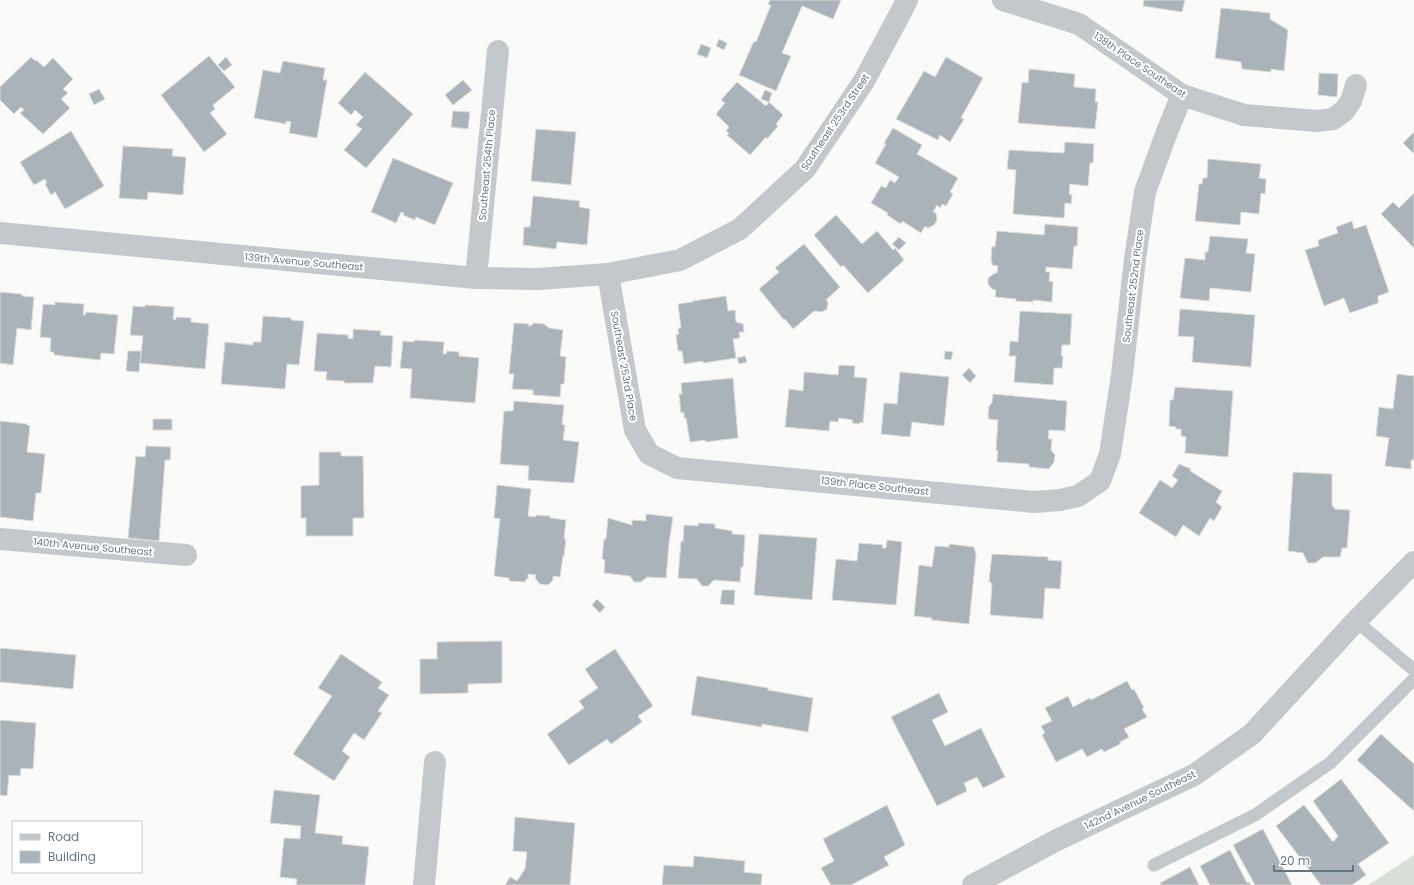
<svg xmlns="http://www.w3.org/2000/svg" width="1414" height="885" font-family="Poppins,sans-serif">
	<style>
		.green { fill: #dadfd7 }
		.building { fill: #aab3b9; stroke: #dcdcda }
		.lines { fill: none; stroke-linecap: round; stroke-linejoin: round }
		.service { stroke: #c3c8cc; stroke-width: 13 }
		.minor { stroke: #c3c8cc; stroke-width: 22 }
		.labels { text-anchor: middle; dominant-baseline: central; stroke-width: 4; stroke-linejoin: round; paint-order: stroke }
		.street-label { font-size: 10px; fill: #657683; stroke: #fff }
	</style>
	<rect width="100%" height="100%" fill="#fafaf8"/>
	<path class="green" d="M1414 855V885H1368Z"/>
	<g class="building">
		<path d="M770 0H841L833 19 802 6 782 53 791 56 776 91 739 75 754 41 756 42 771 5 768 4Z"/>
		<path d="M1144 0H1185L1182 12 1143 6Z"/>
		<path d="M1221 8 1270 13V19L1288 30 1284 71 1271 69V72L1242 69 1241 62 1215 58Z"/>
		<path d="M719 39 727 43 724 50 716 46Z"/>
		<path d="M701 44 711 48 707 58 697 54Z"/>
		<path d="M209 56 235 87 213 105 215 109 210 113 227 134 204 152 161 95Z"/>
		<path d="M31 57 35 61 36 60 44 67 53 58 73 79 63 89 68 93 61 99 70 108 43 134 20 113 24 110 21 107 14 114 0 100V87Z"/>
		<path d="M226 57 232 65 224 71 218 65Z"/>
		<path d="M946 57 983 78 961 118 964 119 950 142 940 135 938 140 896 119 924 71 935 77Z"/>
		<path d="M283 61 325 68 323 80H327L317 138 289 133 291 122 286 121V124L254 118 263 70 280 73Z"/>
		<path d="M1029 69 1075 74 1074 87 1096 89 1095 102H1098L1095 129 1018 123 1022 82 1028 83Z"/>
		<path d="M365 72 413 114 366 168 344 150 362 129 356 125 363 117 355 110 351 115 338 103Z"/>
		<path d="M1319 73 1338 74 1337 97 1318 95Z"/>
		<path d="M463 80 472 90 453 105 445 95Z"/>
		<path d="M737 82 766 106 769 102 783 115 776 124 778 126 767 139 766 137 750 155 727 135 729 133 726 131 729 127 716 114 725 103 721 100Z"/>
		<path d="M99 89 105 99 94 105 89 94Z"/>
		<path d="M765 90 772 93 769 102 761 99Z"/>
		<path d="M453 111 470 112 468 129 451 127Z"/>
		<path d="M893 128 922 145 917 154 958 178 950 192 953 194 946 206 942 204 940 208 937 205 933 212 936 213 937 220 934 225 928 228 925 226 921 233 902 221 901 224 887 215 888 213 871 203 881 186 886 188 890 180 895 183 899 177 875 163 886 144 884 143Z"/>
		<path d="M536 129 576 132 571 185 531 181Z"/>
		<path d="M71 131 104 186 65 209 55 192 51 195 45 184 47 183 45 179 34 185 20 162Z"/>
		<path d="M1414 132V154L1403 143Z"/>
		<path d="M1065 142 1094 144 1093 163H1090L1088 186 1070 184 1069 194 1072 195 1071 204 1065 203 1064 218 1013 214 1016 170 1007 169 1009 150 1064 153Z"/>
		<path d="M123 146 173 149 172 156 186 157 183 195 148 192 147 200 119 198Z"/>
		<path d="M393 158 453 183 435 225 416 217 415 220 403 215 404 213 401 212 396 223 371 212Z"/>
		<path d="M1208 159 1261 164 1259 178 1266 179 1265 194 1261 193 1259 214 1241 212 1240 225 1195 221 1199 184H1202L1203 178H1207Z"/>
		<path d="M1414 193V248L1381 214 1393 202 1399 208Z"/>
		<path d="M533 196 580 201 579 207 590 209 587 245 557 242 556 249 523 245 524 227H530Z"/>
		<path d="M836 215 862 244 877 231 893 250 895 248 904 260 868 293 843 265 841 267 814 235Z"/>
		<path d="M1352 221 1354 229 1366 225 1389 292 1378 296V303L1350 313 1344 298 1324 306 1305 250 1319 246 1318 240 1338 233 1336 227Z"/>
		<path d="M1045 224 1078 227 1077 246H1074L1072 269 1046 267V272H1050L1049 281 1053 282 1052 302 1033 300V302L1016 301V299L995 297 996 290 992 289 988 284V278L995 273H997L998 266 992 265V261H991L992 246 995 247 997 231 1044 235Z"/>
		<path d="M1210 236 1248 239 1246 253 1255 254 1251 292 1210 288 1209 301 1180 298 1185 258 1205 260V252H1208Z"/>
		<path d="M899 237 906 243 899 250 892 244Z"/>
		<path d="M804 244 840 287 826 300 828 302 827 309 822 312 814 311 793 329 785 319 784 320 759 289 779 272 775 268Z"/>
		<path d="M0 292 22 294V296L34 297 31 330 17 328 13 365 0 363Z"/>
		<path d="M726 296 728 311 735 310 736 322 743 324 744 332H739L740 338 733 339 736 358 703 363V361L684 364 682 351H678L676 335 679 334 678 329 681 328 678 304 693 302V301Z"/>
		<path d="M55 302 84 304 83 315H85L86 312 118 315 114 354 101 353 100 360 54 355V352H50L51 338 40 337 43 304 55 305Z"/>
		<path d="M145 305 174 307 173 319 176 320V317L191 318V322L209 324 205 369 140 363 143 336 130 335 133 306 145 307Z"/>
		<path d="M1180 309 1255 315 1251 367 1192 362 1194 337 1178 336Z"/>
		<path d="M1020 311 1072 314 1070 345H1062L1061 356H1063L1062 368H1054L1053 385 1014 382 1016 356H1009L1010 341 1018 342Z"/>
		<path d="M263 316 291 318V320L304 321 299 365 287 364 285 389 221 384 225 342 253 345V342H261Z"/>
		<path d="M514 323 529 324V327L534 323 544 324 549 328 563 330 560 356 566 357 564 384H561L560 397 533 395V390L512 389 514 374H509Z"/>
		<path d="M353 329 381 331 380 335 393 336 391 367 375 366 373 383H344V381L326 380 327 372 314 371 317 333 348 335V338L353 339Z"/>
		<path d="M415 340 444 342 443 354H446L447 351 459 352V356L479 358 475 403 410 398 412 369 400 368 403 341 414 342Z"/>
		<path d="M128 351H141L139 372 126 371Z"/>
		<path d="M945 351 953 352 951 360 944 359Z"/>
		<path d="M745 356 747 362 739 364 737 358Z"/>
		<path d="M839 365 855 366 854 377 867 378 863 423 860 422V424L852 423 853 420 839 418 838 422 830 421 829 431 785 427 789 389 803 391 804 372 838 375Z"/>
		<path d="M969 368 976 376 970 383 962 375Z"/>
		<path d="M900 372 949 377 944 426 912 422 910 437 881 434 884 403 897 404Z"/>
		<path d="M1397 374 1414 376V460H1411V469L1385 466 1389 438 1376 436 1379 407 1393 409Z"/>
		<path d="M733 378 738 438 705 442 706 440 690 442 686 418H684V412L681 413 679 394H682L681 383Z"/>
		<path d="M1175 387 1233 391 1228 457 1185 453 1186 437 1181 436V429H1176V427L1169 426 1170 400H1173Z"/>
		<path d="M993 394 1067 401 1065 431 1049 430 1048 439H1052L1051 450 1055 455 1054 462 1049 469 1029 467V464L997 462 998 451 996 450 998 420 989 419 988 415 989 406 992 403Z"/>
		<path d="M514 401 564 405 562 425H565L563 440 579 442 574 483 528 480 529 466 500 464 504 411H513Z"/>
		<rect x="153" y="419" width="19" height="11"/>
		<path d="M0 421 27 424V425L30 426 27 452 45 454 41 493H36L33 521 0 517Z"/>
		<path d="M146 446 171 447 170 460H165L159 541 128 538 136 456 145 457Z"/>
		<path d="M319 452H341V456H363L364 518H353V536H306V518H301V486L319 485Z"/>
		<path d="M1179 464 1191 469 1190 471 1222 491 1216 502 1222 507 1214 521 1210 518 1199 536 1183 525 1176 537 1139 513 1160 480 1172 488 1178 480 1172 476Z"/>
		<path d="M1293 472 1332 474V505L1335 509 1350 510 1347 548H1342L1340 557H1323L1315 563H1308L1303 553 1288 551Z"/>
		<path d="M497 485 531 489 528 516 536 517V515L550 516V518L566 520 564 539H566L564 556H563L560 577 553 576V580L548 585 540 584 535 578 536 575 528 574V579H526L525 582 509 581V578L494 576 500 519 494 518Z"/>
		<path d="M646 514 673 517 669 543 666 578 647 577 641 582H634L630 576 604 573 605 560 602 559 604 539H606L608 518 632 525V520L646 521Z"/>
		<path d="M698 523 715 524V528L732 531V534L745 535 743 567H741L740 582 714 580 708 586H702L697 579 678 578 681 541 683 542 684 525 698 526Z"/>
		<path d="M759 534 817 538 812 600 754 595Z"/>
		<path d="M887 540 902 542 896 605 832 600 836 559 857 561 859 543 883 545 882 548H886Z"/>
		<path d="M949 544 974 547 976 555 969 624 931 620 932 618 914 616 919 565 932 567 935 546 949 547Z"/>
		<path d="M992 554 1048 557V560L1062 561 1060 589 1045 588 1043 619 990 615 992 584 989 581Z"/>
		<path d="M722 590H735L734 605 720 604Z"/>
		<path d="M597 599 605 607 600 613 592 605Z"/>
		<path d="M502 641V683L468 684V693L420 694V659H437V642Z"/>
		<path d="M0 648 76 655 73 689 0 682Z"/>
		<path d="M615 649 653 706 638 716 642 722 611 744 607 739 569 765 547 734 584 708 579 701 598 688 585 669Z"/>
		<path d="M341 654 382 682 378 688 389 695 378 711 382 713 364 740 354 733 342 751 350 757 334 781 293 754 332 696 318 688Z"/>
		<path d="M697 676 768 688V690L813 698 808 732 762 724V727L691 715Z"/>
		<path d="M1127 681 1132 690 1134 689 1144 708 1142 709 1147 717 1124 729 1129 737 1120 742V744L1104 752 1102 749 1087 757 1082 749 1056 762 1042 735 1045 733 1041 726 1052 721 1045 708 1068 696 1073 707 1090 698 1091 700Z"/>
		<path d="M939 693 948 712 932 720 945 746 981 728 1005 777 983 788 977 777 964 783 967 791 937 806 891 717Z"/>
		<path d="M0 720 36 723 33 769 21 768 20 776 9 775 7 796 0 795Z"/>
		<path d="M1381 734 1414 764V811L1357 760Z"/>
		<path d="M1341 779 1389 843 1358 864 1366 875 1352 885H1321L1276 826 1304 805 1333 842 1338 836 1313 801Z"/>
		<path d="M274 790 320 795 315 833 343 836 342 844 369 847 365 885H296L297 879 280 877 284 838 300 839 301 826 270 823Z"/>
		<path d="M887 805 905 845 884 857 889 865 851 885H831L821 868 834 861 823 839Z"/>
		<path d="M515 817 575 823 570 885H505L510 877 517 881 525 869 527 852 513 851Z"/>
		<path d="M1263 829 1292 885H1255L1233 845Z"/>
		<path d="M1230 850 1247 883 1249 882 1251 885H1210L1200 866Z"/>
		<path d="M694 856 745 861 744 872 762 874 761 885H662L664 865 693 867Z"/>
		<path d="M1190 867 1199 885H1161L1160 883Z"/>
	</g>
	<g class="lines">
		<g class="service">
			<path d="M1356 621 1414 670"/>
			<path d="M1154 865 1255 815 1330 763 1414 679"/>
		</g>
		<g class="minor">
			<path d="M1003 0 1079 24 1182 95 1244 115 1317 121 1333 119 1344 111 1351 101 1356 85"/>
			<path d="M0 233 476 278 538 279 608 274 680 260 740 229 805 169 864 81 901 12 907 0"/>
			<path d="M608 274 635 430 649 454 677 468 1034 502 1060 500 1078 496 1100 481 1110 454 1122 375 1135 259 1145 192 1165 137 1182 95"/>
			<path d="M476 278 498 51"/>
			<path d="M0 539 186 555"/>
			<path d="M424 885 435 762"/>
			<path d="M973 885 1057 840 1194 775 1252 734 1356 621 1414 562"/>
		</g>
	</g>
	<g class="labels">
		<g class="street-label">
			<text transform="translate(1140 65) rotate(34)">138th Place Southeast</text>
			<text transform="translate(835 122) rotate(-56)">Southeast 253rd Street</text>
			<text transform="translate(487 165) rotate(-85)">Southeast 254th Place</text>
			<text transform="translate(304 262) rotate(5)">139th Avenue Southeast</text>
			<text transform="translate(1133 286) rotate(-83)">Southeast 252nd Place</text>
			<text transform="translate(624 366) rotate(80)">Southeast 253rd Place</text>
			<text transform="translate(875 486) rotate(6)">139th Place Southeast</text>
			<text transform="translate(93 547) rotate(5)">140th Avenue Southeast</text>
			<text transform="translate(1140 800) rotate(-26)">142nd Avenue Southeast</text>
		</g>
	</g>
	<rect x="12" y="821" width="130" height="52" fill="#ffffff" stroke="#c1c8cd"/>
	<rect x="20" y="834" width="20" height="6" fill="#c3c8cc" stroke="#c1c8cd"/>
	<text x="48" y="841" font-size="12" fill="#657683">Road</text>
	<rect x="20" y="851" width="20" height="12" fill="#aab3b9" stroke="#c1c8cd"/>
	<text x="48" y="861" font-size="12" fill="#657683">Building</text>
	<path d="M1274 865v6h79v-6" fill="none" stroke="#657683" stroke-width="2"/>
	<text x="1280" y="865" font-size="12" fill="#657683" stroke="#ffffff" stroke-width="3" paint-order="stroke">20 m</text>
</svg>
